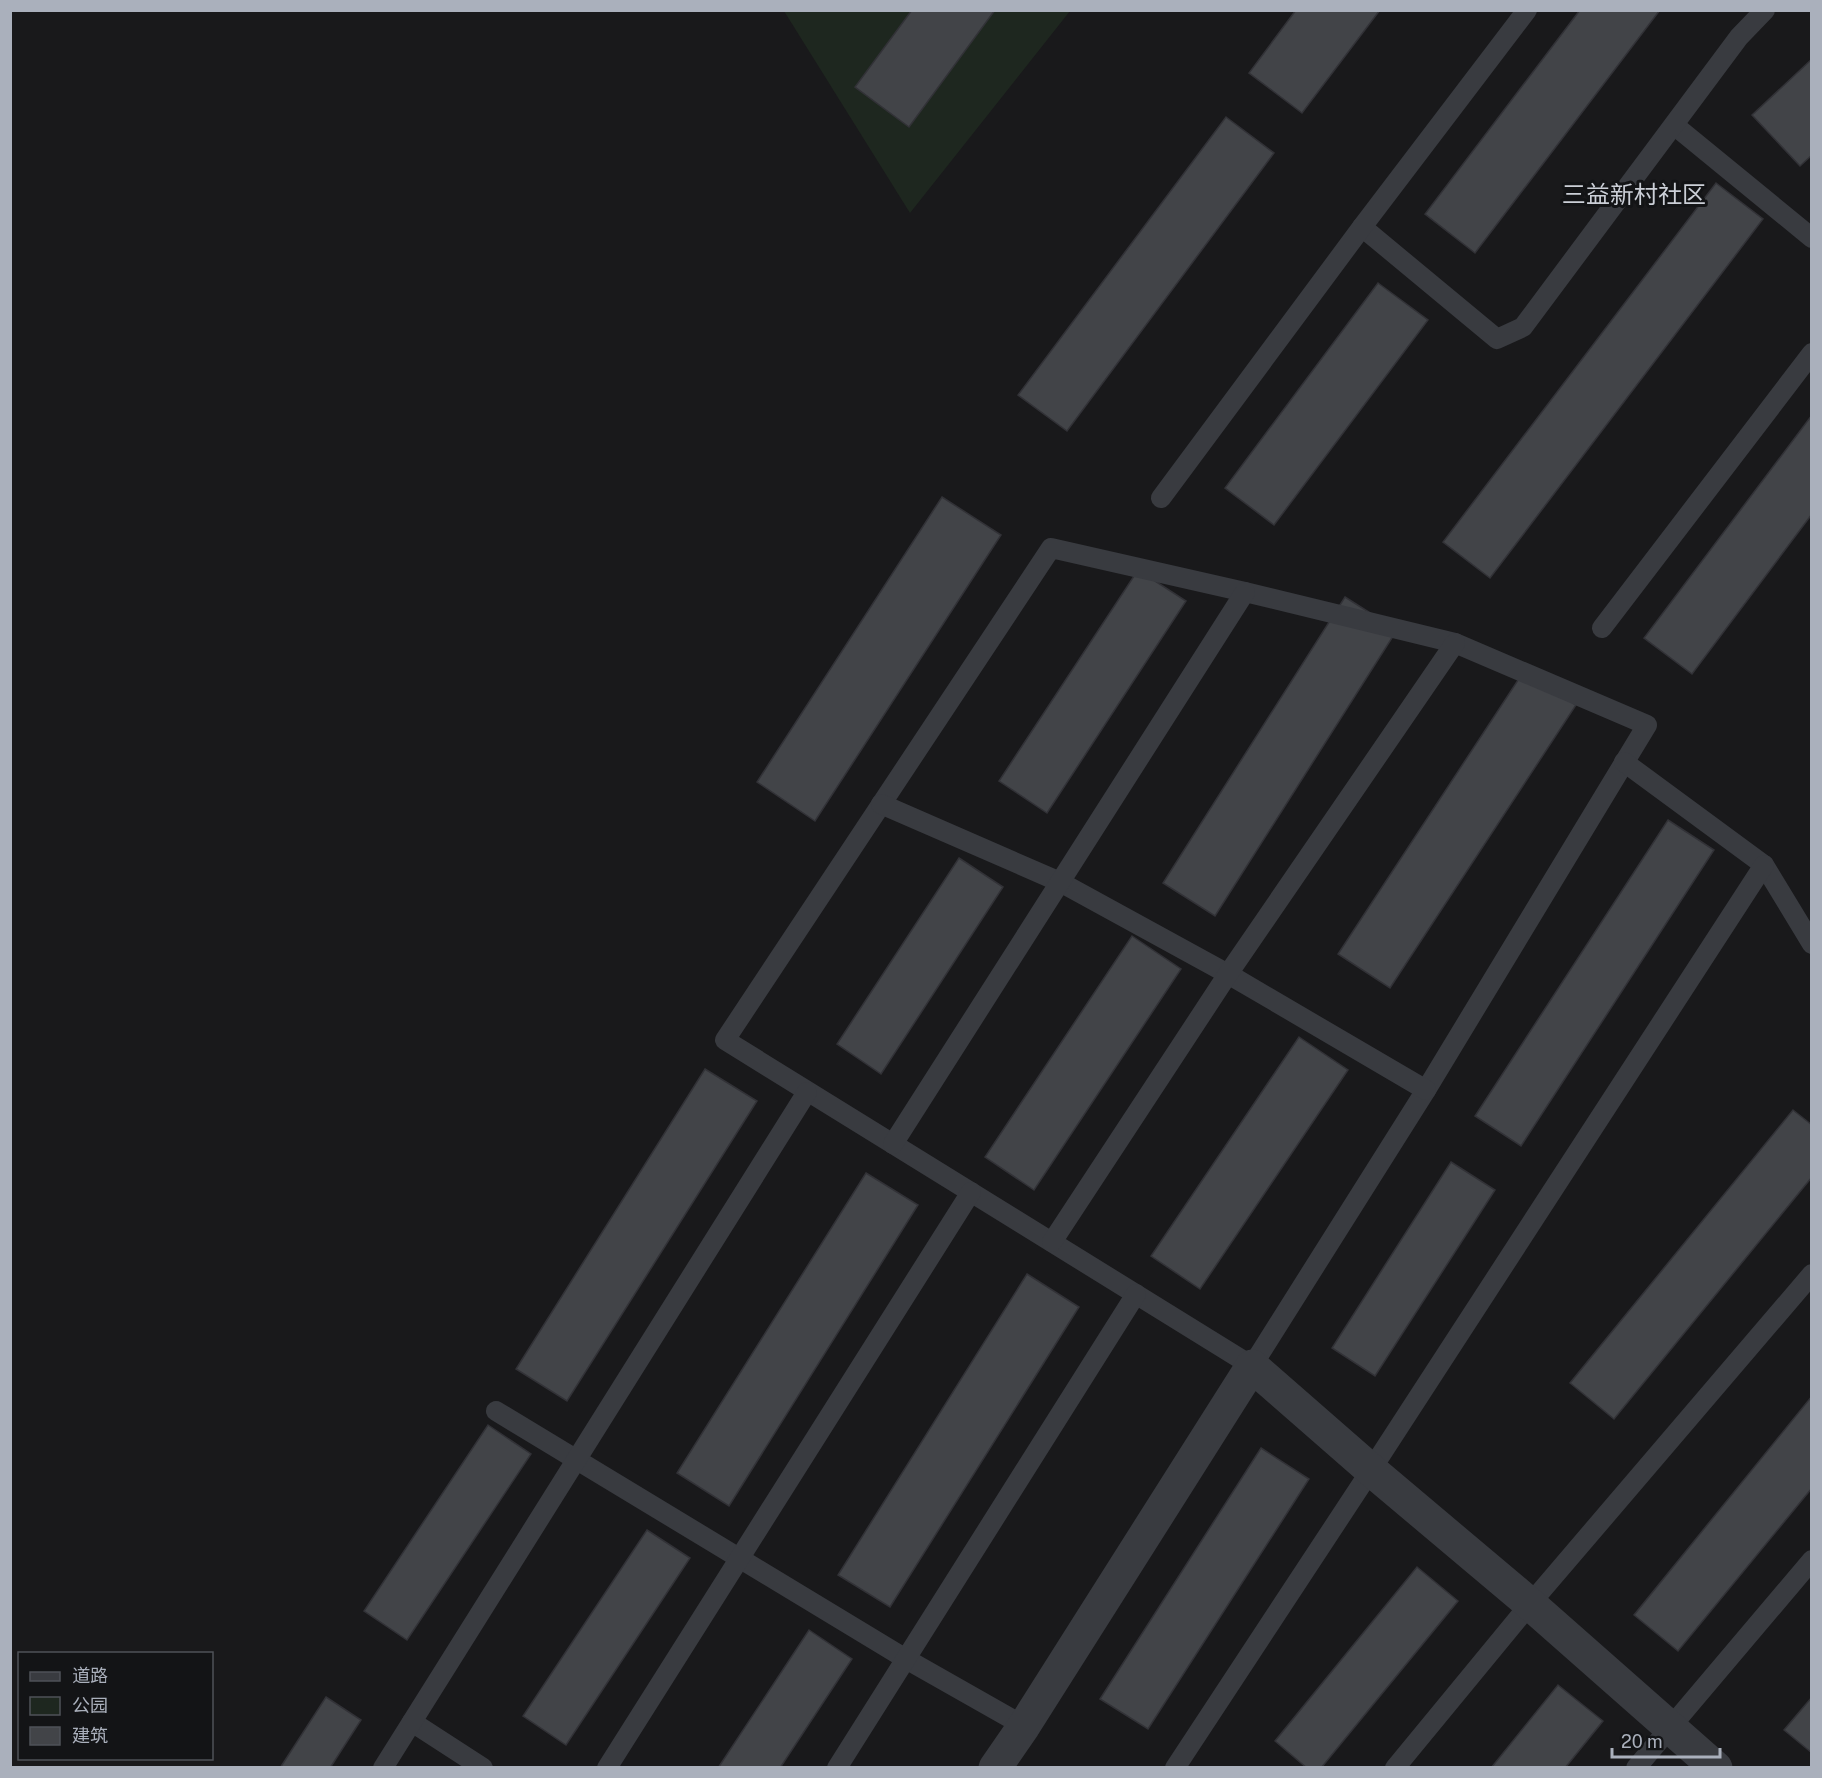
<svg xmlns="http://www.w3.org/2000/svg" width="1822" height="1778" font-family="'Public Sans','Noto Sans SC',sans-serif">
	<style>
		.green { fill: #1e271f }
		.building { fill: #424448; stroke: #323237; stroke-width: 1.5 }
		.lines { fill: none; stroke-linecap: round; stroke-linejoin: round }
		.lane { stroke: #393b40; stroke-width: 20 }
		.street { stroke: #393b40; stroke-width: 33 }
		.labels { text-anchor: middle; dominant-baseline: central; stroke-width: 6; stroke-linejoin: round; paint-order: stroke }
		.quarter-label { font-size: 24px; fill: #cbcfd7; stroke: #131416 }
	</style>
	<rect width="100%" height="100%" fill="#19191b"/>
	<path class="green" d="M784 11H1070L910 213Z"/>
	<g class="building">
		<path d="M912 10H995L909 127 855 87Z"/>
		<path d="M1296 10H1380L1302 113 1249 73Z"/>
		<path d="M1580 10H1660L1475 253 1425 214Z"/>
		<path d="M1812 59V155L1800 166 1752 115Z"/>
		<path d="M1226 117 1274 153 1067 431 1018 395Z"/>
		<path d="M1716 183 1763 219 1490 578 1443 542Z"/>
		<path d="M1378 283 1428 320 1274 525 1225 488Z"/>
		<path d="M1812 415V514L1692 674 1644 638Z"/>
		<path d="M942 497 1001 535 815 821 757 782Z"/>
		<path d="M1138 570 1186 601 1047 813 999 781Z"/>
		<path d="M1345 597 1397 630 1215 916 1163 883Z"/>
		<path d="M1524 671 1576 705 1390 988 1338 954Z"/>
		<path d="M1668 820 1714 850 1521 1146 1475 1116Z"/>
		<path d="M959 858 1003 887 881 1074 837 1044Z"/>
		<path d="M1132 936 1181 969 1034 1190 985 1157Z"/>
		<path d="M1299 1037 1348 1070 1200 1289 1151 1256Z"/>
		<path d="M705 1069 757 1101 567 1401 516 1369Z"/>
		<path d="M1793 1110 1812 1125V1177L1614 1419 1570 1383Z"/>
		<path d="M1451 1162 1495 1190 1375 1376 1332 1348Z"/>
		<path d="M866 1173 918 1205 729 1506 677 1473Z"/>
		<path d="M1027 1274 1079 1307 890 1607 838 1575Z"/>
		<path d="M1812 1396V1488L1678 1651 1634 1615Z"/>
		<path d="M488 1425 531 1454 407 1640 364 1611Z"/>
		<path d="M1261 1448 1309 1479 1148 1729 1100 1699Z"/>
		<path d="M647 1530 690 1558 566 1745 523 1716Z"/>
		<path d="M1417 1567 1458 1601 1321 1768H1307L1275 1741Z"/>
		<path d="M809 1630 852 1659 780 1768H718Z"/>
		<path d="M1558 1685 1603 1721 1565 1768H1491Z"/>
		<path d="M326 1697 361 1720 330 1768H280Z"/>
		<path d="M1812 1697V1753L1784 1730Z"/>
	</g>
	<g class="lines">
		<g class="lane">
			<path d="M1674 125 1812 238"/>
			<path d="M1362 227 1497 339 1523 327 1739 37 1765 10"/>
			<path d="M1161 498 1362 227 1527 10"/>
			<path d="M1051 548 1245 592 1455 643 1647 725 1426 1090 1252 1366 725 1040Z"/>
			<path d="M1602 628 1812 353"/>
			<path d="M1624 762 1764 865 1812 944"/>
			<path d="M881 804 1060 882 1228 974 1426 1090"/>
			<path d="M893 1144 1245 592"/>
			<path d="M1052 1242 1228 974 1455 643"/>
			<path d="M496 1411 906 1659 1024 1726"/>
			<path d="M412 1722 483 1768"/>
			<path d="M383 1768 807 1092"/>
			<path d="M607 1768 971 1192"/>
			<path d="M837 1768 1136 1294"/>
			<path d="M1175 1768 1371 1470 1764 865"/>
			<path d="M1395 1768 1530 1604 1812 1274"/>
			<path d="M1636 1768 1812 1560"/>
		</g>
		<path class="street" d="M995 1768 1024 1726 1252 1366 1371 1470 1530 1604 1716 1768"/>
	</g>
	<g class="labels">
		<g class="quarter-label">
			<text x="1634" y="194">三益新村社区</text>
		</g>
	</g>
	<rect width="1822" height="1778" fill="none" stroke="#aab0bc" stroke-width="24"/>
	<rect x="18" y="1652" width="195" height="108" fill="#131416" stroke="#4f5258" stroke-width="1.5"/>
	<rect x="30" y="1672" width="30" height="9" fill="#393b40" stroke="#4f5258" stroke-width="1.5"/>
	<text x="72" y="1682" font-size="18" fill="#aab0bc">道路</text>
	<rect x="30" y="1697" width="30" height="18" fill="#1e271f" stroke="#4f5258" stroke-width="1.5"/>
	<text x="72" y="1712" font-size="18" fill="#aab0bc">公园</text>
	<rect x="30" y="1727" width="30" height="18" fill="#424448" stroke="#4f5258" stroke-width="1.5"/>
	<text x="72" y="1742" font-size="18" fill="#aab0bc">建筑</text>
	<path d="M1612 1748v9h108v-9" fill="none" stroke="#aab0bc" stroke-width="3"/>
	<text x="1621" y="1748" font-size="18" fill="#aab0bc" stroke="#131416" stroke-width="4.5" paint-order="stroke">20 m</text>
</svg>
